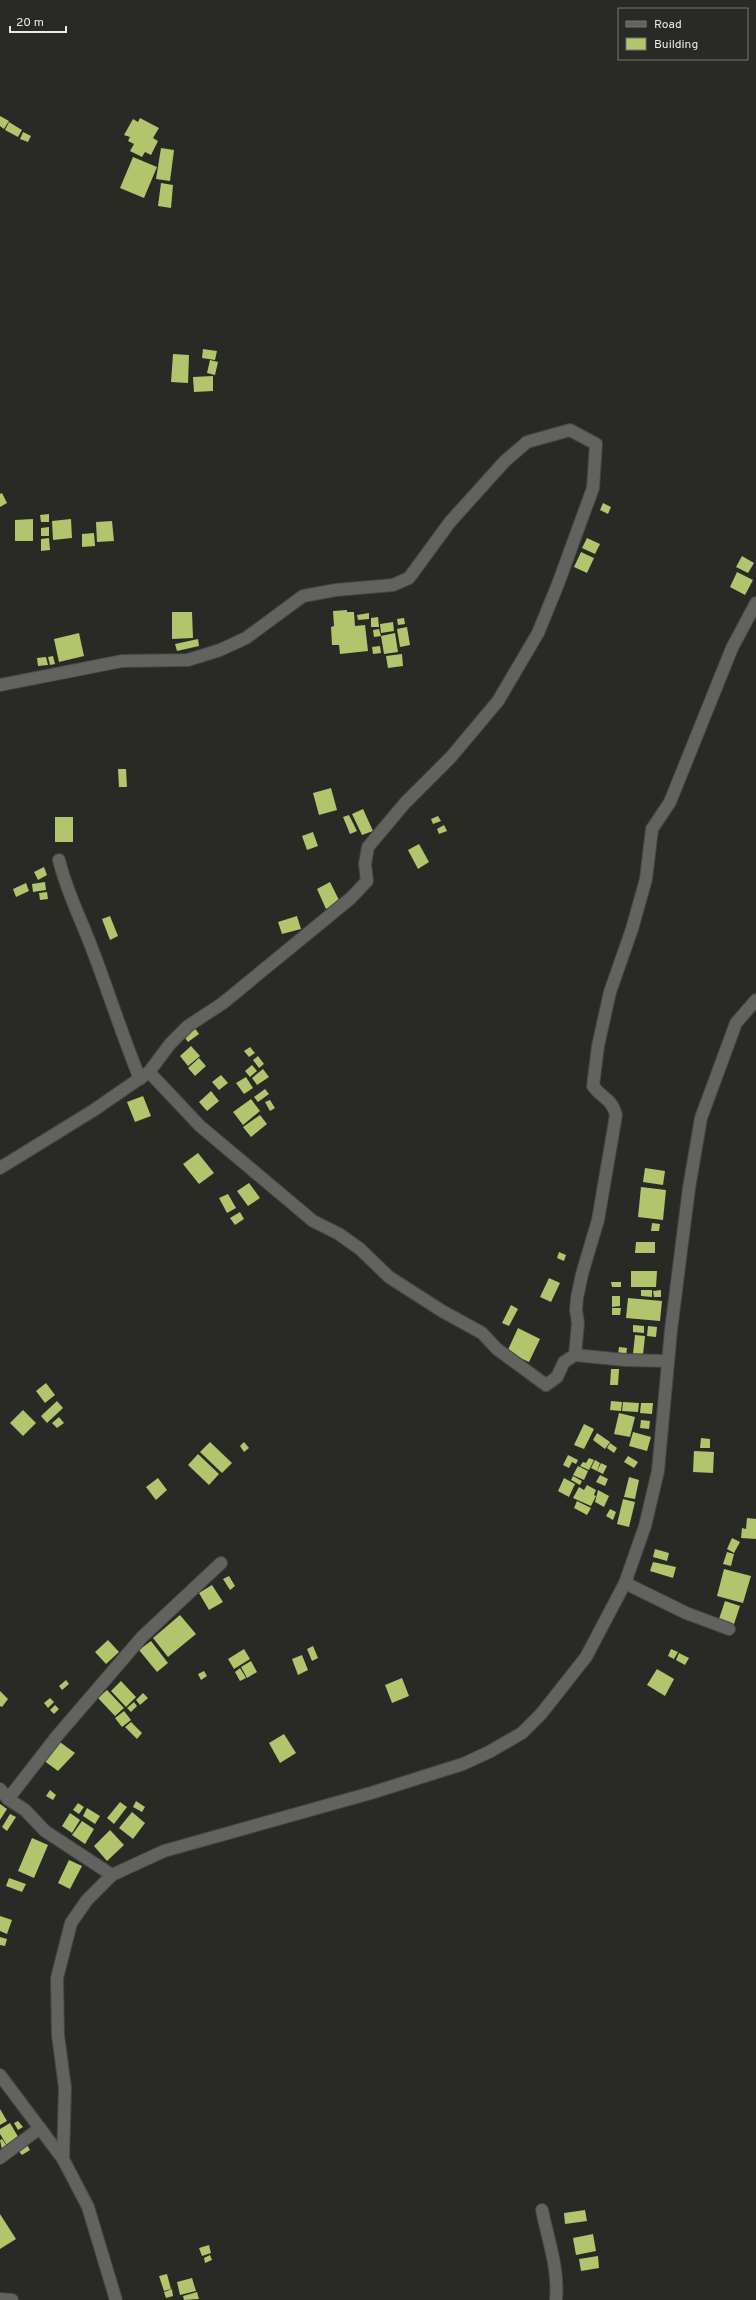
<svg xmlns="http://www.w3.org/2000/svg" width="756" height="2300" font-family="Overpass,sans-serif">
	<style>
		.building { fill: #b2c46c }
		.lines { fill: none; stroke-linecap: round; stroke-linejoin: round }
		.minor-casing { stroke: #454643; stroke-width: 14 }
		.minor { stroke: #62635f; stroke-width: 12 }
	</style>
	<rect width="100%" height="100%" fill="#292a26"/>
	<g class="building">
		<path d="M0 116 9 121 4 129 0 126Z"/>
		<path d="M140 118 159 128 153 138 158 141 151 155 145 152 142 157 130 151 134 144 128 141 130 137 124 135 133 119 138 122Z"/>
		<path d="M9 122 22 130 18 137 5 130Z"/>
		<path d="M23 132 31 136 28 142 20 139Z"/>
		<path d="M161 148 174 150 170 181 156 179Z"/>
		<path d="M133 157 157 167 144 198 120 188Z"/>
		<path d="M161 183 173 185 171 208 158 206Z"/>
		<path d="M203 349 217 351 215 360 202 358Z"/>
		<path d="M173 354 189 355 188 383 171 382Z"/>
		<path d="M210 360 218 362 215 375 207 373Z"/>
		<path d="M213 376V391L194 392 193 377Z"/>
		<path d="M2 493 7 503 0 507V494Z"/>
		<path d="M603 503 611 507 608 514 600 510Z"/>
		<path d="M49 514V522H41L40 515Z"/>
		<path d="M33 519V541H15V520Z"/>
		<path d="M71 519 72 538 53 540 52 521Z"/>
		<path d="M112 521 114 541 97 542 96 522Z"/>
		<path d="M49 527V536H41V528Z"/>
		<path d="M94 533 95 546 82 547V534Z"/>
		<path d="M49 538 50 550 41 551V539Z"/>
		<path d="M587 538 600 544 595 554 582 548Z"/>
		<path d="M581 552 594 558 587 573 574 567Z"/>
		<path d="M742 556 754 563 748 573 736 567Z"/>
		<path d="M737 572 753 580 745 595 730 587Z"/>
		<path d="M347 610V612H354L355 626 365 625 368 651 340 654 339 645H332L331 627 334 626 333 611Z"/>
		<path d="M172 612H192L193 638 172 639Z"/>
		<path d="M369 613V619L358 620 357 615Z"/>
		<path d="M378 617 379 627H371V618Z"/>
		<path d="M404 618 405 624 398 625 397 619Z"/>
		<path d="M393 622 394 631 381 633 380 624Z"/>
		<path d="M407 627 410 645 400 647 397 629Z"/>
		<path d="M379 629 381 636 395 633 398 652 384 654 381 636 374 637 373 630Z"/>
		<path d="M79 633 84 656 59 662 54 639Z"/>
		<path d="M198 639 199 646 177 651 175 644Z"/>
		<path d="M380 646 381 653 373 654 372 647Z"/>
		<path d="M402 654 403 666 388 668 386 656Z"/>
		<path d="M53 656 55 664 50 665 48 657Z"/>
		<path d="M46 657 48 665 38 666 37 658Z"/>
		<path d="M118 769H126L127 787H119Z"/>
		<path d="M331 788 337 810 319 815 313 793Z"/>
		<path d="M363 809 373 831 362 835 352 814Z"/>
		<path d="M349 815 357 831 350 834 343 817Z"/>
		<path d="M438 816 441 821 433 824 431 819Z"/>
		<rect x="55" y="817" width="18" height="25"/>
		<path d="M444 825 447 831 439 834 437 829Z"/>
		<path d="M313 832 318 846 307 850 302 836Z"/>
		<path d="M419 844 429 862 418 869 408 850Z"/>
		<path d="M44 867 47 875 38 880 34 872Z"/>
		<path d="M45 882 46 890 33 892 32 884Z"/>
		<path d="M330 882 340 902 326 909 317 889Z"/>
		<path d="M26 883 29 891 16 897 13 889Z"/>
		<path d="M47 892 48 899 40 900 39 893Z"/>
		<path d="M110 916 118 936 110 940 102 919Z"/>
		<path d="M297 916 301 929 282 934 278 922Z"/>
		<path d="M194 1027 199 1034 188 1042 183 1035Z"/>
		<path d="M191 1046 200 1056 188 1066 180 1056Z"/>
		<path d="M250 1047 255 1053 249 1057 244 1051Z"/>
		<path d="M258 1056 264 1064 259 1068 253 1060Z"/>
		<path d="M199 1058 206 1066 195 1076 188 1068Z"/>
		<path d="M252 1065 257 1071 250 1077 245 1071Z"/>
		<path d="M263 1069 269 1077 257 1085 252 1078Z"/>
		<path d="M221 1075 228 1083 219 1090 212 1082Z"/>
		<path d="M246 1077 253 1088 244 1094 236 1083Z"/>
		<path d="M265 1089 269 1094 258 1102 254 1097Z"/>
		<path d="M211 1091 219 1101 207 1111 199 1102Z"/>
		<path d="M143 1096 151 1116 135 1122 127 1102Z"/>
		<path d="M251 1099 260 1111 243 1125 233 1112Z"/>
		<path d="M270 1100 275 1108 270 1111 265 1102Z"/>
		<path d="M260 1115 267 1124 251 1137 243 1127Z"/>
		<path d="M198 1153 214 1173 199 1184 183 1164Z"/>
		<path d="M645 1168 665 1171 663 1185 643 1182Z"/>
		<path d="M249 1183 260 1198 248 1206 237 1191Z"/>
		<path d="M641 1187 666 1190 663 1220 638 1217Z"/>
		<path d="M228 1194 236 1208 227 1213 219 1198Z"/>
		<path d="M240 1212 244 1219 235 1225 230 1218Z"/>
		<path d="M652 1223 660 1224 659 1231H651Z"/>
		<path d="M636 1242H655V1253H635Z"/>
		<path d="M559 1252 566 1255 564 1261 557 1258Z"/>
		<path d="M631 1271H657L656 1287H631Z"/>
		<path d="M549 1278 560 1283 551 1302 540 1297Z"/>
		<path d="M611 1282H621V1287H612Z"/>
		<path d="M641 1290H652V1297L641 1296Z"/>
		<path d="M661 1290V1297H654L653 1291Z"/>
		<path d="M612 1296H620V1306L612 1307Z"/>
		<path d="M628 1298 662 1301 660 1321 626 1318Z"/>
		<path d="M511 1305 518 1309 509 1326 502 1323Z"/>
		<path d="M612 1308H621L620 1315H612Z"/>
		<path d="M633 1325 644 1326V1333L633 1332Z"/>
		<path d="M648 1326 657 1327 656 1337 647 1336Z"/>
		<path d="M518 1328 540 1339 529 1362 507 1352Z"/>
		<path d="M635 1335 645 1336 643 1355 633 1354Z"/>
		<path d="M619 1347 627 1348 626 1356 618 1355Z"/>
		<path d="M611 1369H619L618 1385H610Z"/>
		<path d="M46 1383 55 1395 45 1403 36 1391Z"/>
		<path d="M57 1401 63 1408 47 1423 41 1416Z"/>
		<path d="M611 1401 622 1402 621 1411 610 1410Z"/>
		<path d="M623 1402 639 1403 638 1412 622 1411Z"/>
		<path d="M641 1403H653L652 1414 640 1413Z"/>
		<path d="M23 1410 36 1423 23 1436 10 1423Z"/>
		<path d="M619 1413 635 1417 630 1437 614 1434Z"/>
		<path d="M59 1417 64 1423 57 1428 52 1423Z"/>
		<path d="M641 1420 650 1421 649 1429 640 1428Z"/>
		<path d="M584 1424 594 1429 584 1449 574 1445Z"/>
		<path d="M633 1432 651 1437 647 1451 629 1446Z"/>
		<path d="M597 1433 610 1442 605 1449 593 1440Z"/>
		<path d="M701 1438 710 1439V1448H700Z"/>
		<path d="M210 1442 232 1463 222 1473 200 1452Z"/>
		<path d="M244 1442 249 1448 244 1452 240 1446Z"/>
		<path d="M610 1443 617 1448 614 1453 607 1448Z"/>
		<path d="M694 1451 714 1452 713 1473 693 1472Z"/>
		<path d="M198 1454 219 1474 209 1485 188 1465Z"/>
		<path d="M568 1455 578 1460 576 1464 572 1462 569 1468 563 1465Z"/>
		<path d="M628 1456 638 1462 634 1468 624 1462Z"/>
		<path d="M589 1458 594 1460 589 1470 580 1466 583 1462 586 1463Z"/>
		<path d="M595 1460 600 1463 597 1471 591 1468Z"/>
		<path d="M601 1463 607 1466 603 1474 597 1471Z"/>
		<path d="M578 1466 588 1471 584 1480 573 1475Z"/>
		<path d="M600 1475 608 1479 605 1486 596 1482Z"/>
		<path d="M573 1476 582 1481 580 1485 571 1480Z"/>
		<path d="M629 1477 639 1480 635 1499 624 1497Z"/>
		<path d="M158 1478 167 1490 156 1500 146 1487Z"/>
		<path d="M564 1478 575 1484 569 1497 558 1491Z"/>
		<path d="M587 1485 596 1490 594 1495 596 1496 591 1506 573 1498 579 1487 584 1490Z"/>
		<path d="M598 1490 609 1496 604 1507 595 1502Z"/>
		<path d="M623 1499 635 1502 629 1527 617 1524Z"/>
		<path d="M577 1501 591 1508 587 1515 574 1508Z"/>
		<path d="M610 1509 616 1512 613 1520 606 1516Z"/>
		<path d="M747 1518 756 1519V1539L741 1538 742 1528 746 1529Z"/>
		<path d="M732 1538 740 1542 734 1553 727 1549Z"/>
		<path d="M655 1549 669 1553 667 1561 653 1557Z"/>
		<path d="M727 1552 734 1554 731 1566 723 1564Z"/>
		<path d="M653 1562 676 1567 673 1578 650 1571Z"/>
		<path d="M724 1569 751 1576 743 1603 717 1596Z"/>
		<path d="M229 1576 235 1586 230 1590 223 1579Z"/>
		<path d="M212 1585 223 1602 209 1610 199 1593Z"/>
		<path d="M725 1601 740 1606 734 1624 719 1619Z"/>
		<path d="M180 1615 196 1634 168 1657 153 1638Z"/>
		<path d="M108 1640 119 1652 106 1664 95 1652Z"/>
		<path d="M151 1641 168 1663 157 1672 139 1650Z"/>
		<path d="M313 1646 318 1658 312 1661 307 1649Z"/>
		<path d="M244 1649 250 1659 234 1669 228 1659Z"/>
		<path d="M671 1649 678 1652 674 1659 668 1656Z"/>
		<path d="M679 1653 689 1658 685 1665 676 1660Z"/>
		<path d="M302 1655 308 1670 298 1675 292 1659Z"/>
		<path d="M251 1661 257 1672 247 1678 241 1667Z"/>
		<path d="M240 1668 246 1678 240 1681 235 1672Z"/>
		<path d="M657 1669 674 1679 665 1696 647 1685Z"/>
		<path d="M204 1671 207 1676 201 1680 198 1674Z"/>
		<path d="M402 1678 409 1696 392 1703 385 1685Z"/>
		<path d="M66 1680 69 1684 62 1690 59 1686Z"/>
		<path d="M121 1681 136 1697 126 1707 111 1691Z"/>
		<path d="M107 1690 124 1708 115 1716 98 1698Z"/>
		<path d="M0 1691 8 1699 2 1707 0 1706Z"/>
		<path d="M143 1693 148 1698 140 1705 136 1700Z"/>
		<path d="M50 1698 54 1702 48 1708 44 1703Z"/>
		<path d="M134 1702 137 1706 131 1712 127 1708Z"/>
		<path d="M55 1705 59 1709 54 1714 50 1710Z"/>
		<path d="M124 1711 131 1720 122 1727 115 1718Z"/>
		<path d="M131 1722 142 1733 137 1739 125 1727Z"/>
		<path d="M284 1734 296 1753 280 1763 269 1743Z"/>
		<path d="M57 1740 75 1753 58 1771 43 1760Z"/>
		<path d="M50 1790 56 1795 53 1800 46 1796Z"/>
		<path d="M136 1801 145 1807 142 1812 133 1807Z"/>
		<path d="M120 1802 127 1807 114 1824 107 1818Z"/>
		<path d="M78 1803 84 1807 79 1814 73 1810Z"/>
		<path d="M0 1804 7 1809 0 1820Z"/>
		<path d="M87 1808 100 1816 95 1824 83 1816Z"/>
		<path d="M132 1812 145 1823 133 1839 119 1828Z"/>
		<path d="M70 1813 80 1820 72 1833 62 1826Z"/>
		<path d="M10 1814 16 1817 7 1831 2 1827Z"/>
		<path d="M82 1821 94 1829 85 1844 72 1835Z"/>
		<path d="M110 1830 124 1845 107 1861 94 1846Z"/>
		<path d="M32 1838 48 1845 34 1878 18 1871Z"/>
		<path d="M69 1860 82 1866 70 1889 58 1883Z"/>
		<path d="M9 1878 26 1884 22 1892 6 1886Z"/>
		<path d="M0 1916 12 1920 7 1934 0 1931Z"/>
		<path d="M0 1937 7 1939 5 1946 0 1945Z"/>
		<path d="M0 2109 7 2121 0 2125Z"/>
		<path d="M18 2121 23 2127 18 2130 14 2123Z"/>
		<path d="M10 2123 20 2140 8 2147 0 2134V2129Z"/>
		<path d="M2 2139 7 2146 2 2150 0 2140Z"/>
		<path d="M26 2143 30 2150 22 2155 17 2149Z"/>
		<path d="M585 2210 587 2221 565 2224 564 2213Z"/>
		<path d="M0 2214 16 2239 0 2249Z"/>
		<path d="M593 2234 596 2251 576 2255 573 2238Z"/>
		<path d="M209 2245 211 2253 202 2256 199 2248Z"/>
		<path d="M210 2255 212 2260 205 2263 204 2258Z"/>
		<path d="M598 2256 599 2268 581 2271 579 2259Z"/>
		<path d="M167 2274 171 2289 164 2291 159 2276Z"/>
		<path d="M192 2278 196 2291 180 2295 177 2282Z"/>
		<path d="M172 2289 173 2296 166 2298 164 2292Z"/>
		<path d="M197 2292 199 2299 184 2300 183 2296Z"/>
	</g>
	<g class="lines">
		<g class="minor-casing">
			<g id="minor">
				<path d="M0 685 122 661 188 660 220 650 246 638 303 596 336 590 393 585 409 578 450 522 505 461 527 442 570 430 596 444 593 488 558 584 538 633 498 701 451 757 405 803 368 847 365 864 367 881 351 898 223 1003 188 1026 170 1044 149 1072 94 1110 0 1168"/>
				<path d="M59 860C66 890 80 917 91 946 108 990 122 1035 140 1079"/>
				<path d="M149 1072 200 1126 313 1221 339 1234 360 1249 389 1277 442 1311 482 1333 497 1349 546 1385 557 1377 564 1362 575 1355 625 1360 668 1361"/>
				<path d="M575 1355 578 1323 576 1310 577 1298 582 1274 598 1220 616 1115C611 1097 602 1099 593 1086L598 1046 610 992 632 929 646 879 652 829 670 802 732 648 756 603"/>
				<path d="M625 1583 686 1613 729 1629"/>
				<path d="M0 1789 8 1799 25 1810 45 1831 112 1875"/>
				<path d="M8 1799 57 1736 142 1637 221 1563"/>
				<path d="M0 2075 63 2159"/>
				<path d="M0 2158 40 2128"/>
				<path d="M542 2210C548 2240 559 2269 556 2300"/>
				<path d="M0 2299 12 2300"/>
				<path d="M116 2300 88 2207 63 2159 65 2088 58 2035 57 1978 71 1923 87 1900 112 1875 164 1851 371 1793 463 1764 489 1752 522 1733 541 1714 586 1657 625 1583 645 1526 658 1471 671 1330 689 1188 701 1118 736 1023 756 1000"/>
			</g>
		</g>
		<use href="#minor" class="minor"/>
	</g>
	<rect x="618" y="8" width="130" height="52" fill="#292a26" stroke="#757673"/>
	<rect x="626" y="21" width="20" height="6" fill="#62635f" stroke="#757673"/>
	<text x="654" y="28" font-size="12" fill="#e8e9e7">Road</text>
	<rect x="626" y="38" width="20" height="12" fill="#b2c46c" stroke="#757673"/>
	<text x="654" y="48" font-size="12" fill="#e8e9e7">Building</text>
	<path d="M10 26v6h56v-6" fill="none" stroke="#e8e9e7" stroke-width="2"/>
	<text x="16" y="26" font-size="12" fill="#e8e9e7" stroke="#292a26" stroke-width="3" paint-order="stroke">20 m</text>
</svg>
